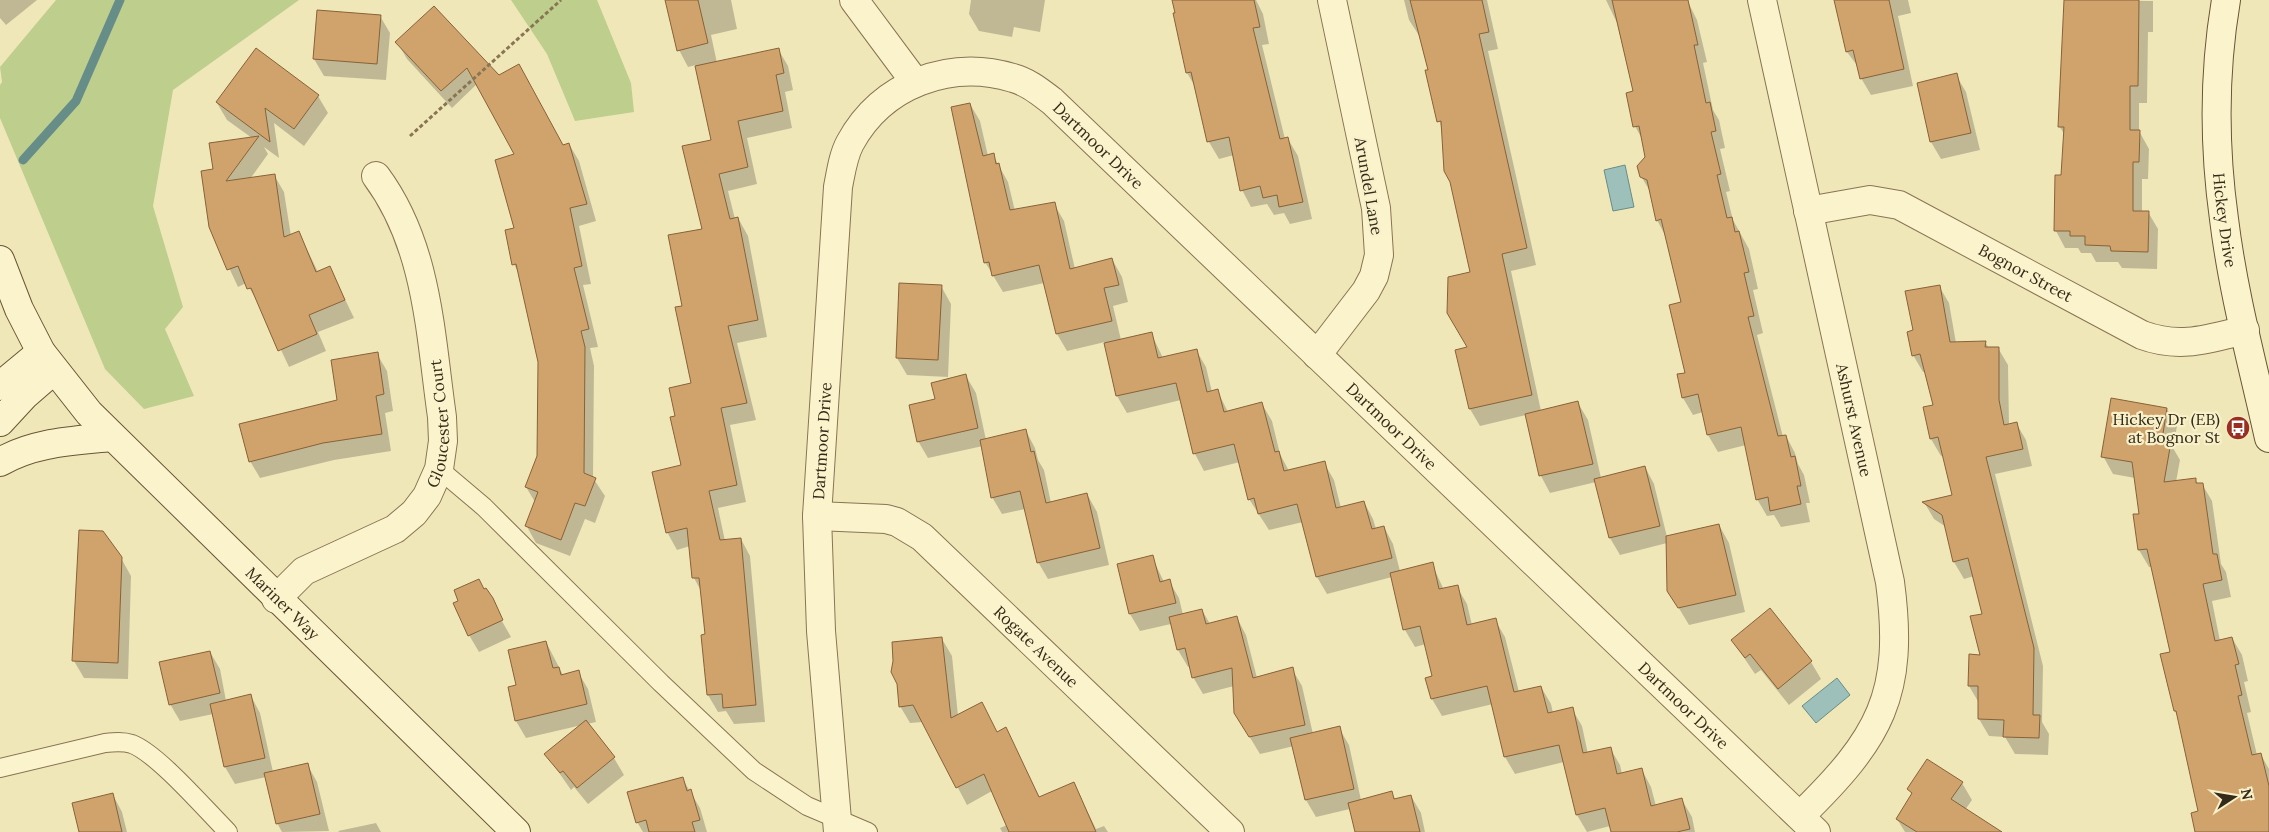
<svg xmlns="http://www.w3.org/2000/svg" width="2269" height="832" font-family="Lora,serif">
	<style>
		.green { fill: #bdce8d }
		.water { fill: #9ec0ba; stroke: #668d88 }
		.shadow { fill: #0003 }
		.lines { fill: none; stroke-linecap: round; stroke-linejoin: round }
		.stream { stroke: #668d88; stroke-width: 9 }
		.building { fill: #d0a36c; stroke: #876238 }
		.lane-casing { stroke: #877553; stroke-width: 20 }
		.street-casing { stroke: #877553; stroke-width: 30 }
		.secondary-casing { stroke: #685637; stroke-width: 30 }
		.path { stroke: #877553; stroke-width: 3; stroke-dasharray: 4 2.5; stroke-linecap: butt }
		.lane { stroke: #fbf3cc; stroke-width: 18 }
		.street { stroke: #fbf3cc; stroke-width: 28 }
		.secondary { stroke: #fbf3cc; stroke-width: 28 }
		.labels { text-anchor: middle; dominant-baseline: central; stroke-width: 4.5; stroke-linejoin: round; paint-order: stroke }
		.street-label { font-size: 16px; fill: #342a19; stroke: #f7f0c9 }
		.poi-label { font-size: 16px; fill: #342a19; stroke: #f7f0c9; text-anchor: end }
	</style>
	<rect width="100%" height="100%" fill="#f0e7b9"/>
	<g class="green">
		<path d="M56 0H299L173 90 153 206 183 307 165 329 194 396 144 409 105 369 0 118V85L2 82 0 67Z"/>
		<path d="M511 0H597L631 83 634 112 575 121 547 54Z"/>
	</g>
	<g class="water">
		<path d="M1625 165 1634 207 1613 211 1604 170Z"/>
		<path d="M1837 678 1850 695 1816 723 1802 706Z"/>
	</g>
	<g class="shadow">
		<path d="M0 0H37L6 25 0 18Z"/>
		<path d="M667 0H731L737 29 711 35 717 63 778 49 788 66 793 90 785 92 792 128 747 138 757 184 728 191 735 219 738 218 748 236 767 337 737 343 756 420 730 425 746 502 718 508 725 541 741 539 750 556 765 722 734 724 726 711 718 712 708 695 706 636 701 591 694 578 690 546 677 550 667 532 682 466 693 384 683 307 703 230 713 141 696 65 688 67 679 50Z"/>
		<path d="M971 0H1045L1040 32 1014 27 1012 37 979 31 969 14Z"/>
		<path d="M1174 0H1256L1263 14 1269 44 1262 45 1285 139H1288L1298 156 1312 219 1290 224 1284 213 1274 215 1267 204 1251 207 1242 190 1234 155 1219 159 1209 142 1196 88 1187 73Z"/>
		<path d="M1404 0H1487L1498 49 1488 51 1536 265 1511 271 1541 411 1578 403 1588 420 1601 478 1645 467 1654 484 1667 537 1719 525 1729 543 1745 612 1689 625 1668 590 1667 543 1620 555 1610 538 1596 482 1550 493 1541 476 1526 415 1480 426 1470 409 1457 351 1469 348 1472 273 1429 71 1420 37 1409 20Z"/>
		<path d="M1606 0H1687L1697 20 1707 62 1703 63 1713 110 1719 120 1725 148 1720 149 1730 191 1726 192 1733 220 1749 249 1758 289 1753 290 1763 333 1757 335 1783 437 1786 436 1795 453 1798 464 1804 475 1810 503H1806L1810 522 1781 527 1774 515 1767 516 1757 499 1746 445 1718 452 1708 435 1703 412 1693 415 1683 398 1686 374 1682 303 1666 237 1657 220 1651 193 1641 176 1647 158 1643 141 1635 126 1634 92 1617 23Z"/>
		<path d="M1836 0H1908L1911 13 1898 16 1913 86 1871 95 1861 78 1859 68 1847 52Z"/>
		<path d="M2065 0 2153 1V32H2148L2147 103H2139V131L2149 149 2148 179H2142V212H2148L2158 229 2157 269 2122 268 2118 262H2096L2091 253H2081L2078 248H2065L2056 231 2065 135 2059 126Z"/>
		<path d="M434 8 563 146 569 144 579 161 596 221 579 226 591 284 583 285 598 347 590 348 594 366 593 478 605 496 595 523 585 519 570 556 536 543 526 525 535 502 526 487 539 456V362L519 274 514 264 516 155 477 84 452 108 407 59 397 42Z"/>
		<path d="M380 16 390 33 386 80 324 76 314 59Z"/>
		<path d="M1956 75 1966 92 1980 150 1941 159 1931 142 1918 84Z"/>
		<path d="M318 96 328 113 304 146 274 123 279 158 264 147 268 154 250 179 274 175 284 192 291 236 299 233 318 272 330 268 354 318 318 332 326 351 289 367 260 305 246 283 238 287 210 227 214 170 252 138 227 120 217 103Z"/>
		<path d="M970 104 980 121 988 156 993 155 1008 182 1015 211 1054 204 1064 221 1075 269 1112 259 1122 277 1128 302 1113 306 1121 340 1151 333 1163 358 1196 350 1206 367 1212 392 1217 390 1228 412 1262 404 1272 421 1280 454 1289 471 1324 463 1334 480 1341 508 1364 502 1373 519 1376 529 1384 527 1393 544 1400 571 1432 564 1444 590 1457 587 1467 604 1472 625 1495 620 1505 637 1519 692 1541 687 1551 704 1553 713 1572 709 1582 726 1588 754 1610 748 1620 765 1622 774 1642 770 1651 787 1656 806 1682 800 1692 817 1695 832H1612L1610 826 1587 832 1577 815 1564 762 1515 774 1505 757 1493 704 1442 716 1432 699 1427 679 1433 677 1426 644 1415 647 1405 630 1392 577 1327 594 1317 577 1303 522 1269 530 1249 499 1240 462 1204 471 1195 454 1181 400 1127 413 1117 396 1105 342 1067 351 1057 334 1044 283 1003 292 985 262Z"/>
		<path d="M941 286 951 304 948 377 907 375 897 358Z"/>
		<path d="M1939 286 1949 303 1956 343 1985 342 1989 348H1998L2008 365 2009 425 2016 423 2026 440 2032 466 1995 474 2043 666 2042 722 2049 734 2048 755 2015 754 2005 737 1989 736 1979 719V703L1969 686 1982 656 1984 615 1974 576 1964 579 1954 562 1946 527 1934 519 1924 502 1953 496 1944 455 1941 456 1931 439 1924 408 1934 406 1926 372H1923L1913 355 1914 331Z"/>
		<path d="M377 354 387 371 393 411 385 413 391 451 334 460 260 478 250 461 339 401Z"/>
		<path d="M966 376 976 393 986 440 1026 431 1035 448 1038 460 1044 470 1051 503 1087 494 1097 512 1109 565 1048 579 1038 562 1025 509 1002 514 992 497 983 446 928 458 918 441 936 400Z"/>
		<path d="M2167 409 2177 426 2173 448 2180 460 2176 482 2195 479 2198 484H2202L2212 501 2221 564 2226 572 2231 597 2212 601 2220 641 2232 638 2242 655 2248 681 2244 682 2251 712 2247 713 2257 755H2261L2269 769V832H2197L2199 812 2178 717 2175 711 2172 652 2152 567H2149L2139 550 2134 515H2140L2135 478 2113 474 2103 456Z"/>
		<path d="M1152 557 1164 582 1169 581 1179 598 1183 615 1202 610 1210 624 1237 618 1246 635 1257 678 1292 669 1302 686 1313 734 1339 728 1349 745 1361 800 1391 793 1396 800 1411 796 1421 813 1425 832H1356L1350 809 1316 817 1306 800 1294 746 1260 754 1235 713 1234 686 1203 694 1193 677 1191 666 1188 667 1178 650 1171 624 1140 631 1130 614 1119 565Z"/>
		<path d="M121 558 131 576 128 679 84 678 74 661Z"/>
		<path d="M485 591 511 637 479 652 469 635Z"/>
		<path d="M1769 610 1811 662 1821 679 1789 705 1761 670 1755 674 1732 640Z"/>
		<path d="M942 639 952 656 958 716 997 733 1005 729 1040 798 1074 784 1096 829 1104 826 1108 832H1002L1000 828 1007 825 992 791 967 805 923 722 910 723 900 706Z"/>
		<path d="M546 642 563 675 578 672 588 689 596 722 587 724 614 758 624 775 588 804 574 787 571 790 546 754 582 725 526 738 516 721 509 688 518 686Z"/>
		<path d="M210 652 220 669 226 701 251 696 260 713 273 772 307 764 317 782 329 831 282 832 277 823 266 777 235 784 225 767 213 714 180 721 170 704Z"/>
		<path d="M682 778 700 808 707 832H643L637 822Z"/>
		<path d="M1962 783 1972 800 1965 810 1999 832H1905L1897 819 1912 795 1909 789Z"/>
		<path d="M113 795 122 812 127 832H80Z"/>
		<path d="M376 823 381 832H339L338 831Z"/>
	</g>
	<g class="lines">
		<path class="stream" d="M23 160 76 101 120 0"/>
	</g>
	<g class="building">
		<path d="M665 0H698L708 43 677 51Z"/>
		<path d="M1172 0H1254L1260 27 1253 28 1280 139 1288 137 1303 202 1279 207 1277 195 1263 198 1260 186 1240 191 1229 137 1207 142 1191 72 1186 73 1173 13H1175Z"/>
		<path d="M1410 0H1482L1489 32 1479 34 1527 248 1502 254 1532 395 1469 409 1455 350 1467 347 1447 313 1448 277 1470 272 1450 182 1444 171 1441 121 1437 122 1425 70H1428Z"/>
		<path d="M1612 0H1688L1698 45H1694L1706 103 1710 102 1716 131 1711 132 1721 174 1717 175 1727 218 1732 217 1735 232 1739 231 1749 272 1744 273 1754 316 1748 317 1778 436 1786 435 1791 457 1795 456 1801 486H1797L1801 504 1770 511 1768 497 1756 500 1741 427 1707 435 1698 394 1682 398 1677 374 1685 373 1669 305 1681 302 1661 219 1656 221 1647 180 1640 177 1637 166 1645 157 1639 126 1633 127 1626 93 1633 91Z"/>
		<path d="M1834 0H1889L1904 69 1860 79 1853 50 1846 52Z"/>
		<path d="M2064 0H2139L2138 86H2130V130H2140L2139 162H2133V211H2149L2148 252 2111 251 2110 246 2085 245V236H2070V231H2054L2055 175H2061L2064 127H2058Z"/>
		<path d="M434 6 499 75 519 64 563 145 569 143 587 204 570 208 582 266 574 268 589 329 581 331 585 347 584 473 596 478 585 506 575 503 561 540 525 526 538 492 525 487 537 456 538 362 516 264 512 265 505 230 514 228 495 160 514 154 467 68 441 91 395 42Z"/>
		<path d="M317 10 381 15 377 64 313 59Z"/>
		<path d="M256 48 319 95 294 129 265 108 270 142 216 102Z"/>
		<path d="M779 48 784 73 776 75 783 111 738 121 748 167 719 174 730 219 738 217 758 320 728 326 747 403 721 408 737 485 709 491 720 540 741 538 756 705 723 708 722 694 707 695 701 635 705 634 699 578H692L687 528 666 533 652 472 681 465 670 417 675 416 669 388 691 383 675 307 682 306 668 235 702 229 682 146 711 140 695 66Z"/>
		<path d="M1957 73 1971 133 1930 142 1917 83Z"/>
		<path d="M970 103 983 156 994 153 996 164 999 163 1010 210 1055 202 1070 269 1112 258 1119 285 1104 288 1112 321 1056 334 1039 265 992 276 989 262 984 263 951 107Z"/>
		<path d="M259 136 226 181 275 174 284 237 299 231 316 272 330 266 345 300 309 315 317 334 278 351 251 288 247 289 238 266 227 270 209 227 201 171 213 169 209 143Z"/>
		<path d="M899 283 942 285 938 360 896 358Z"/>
		<path d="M1940 285 1950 342 1986 341 1985 347H1999V400L2004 425 2017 422 2023 449 1986 457 2034 648 2033 715H2040L2039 738 2003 737 2004 720 1978 719V686H1968L1969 654 1980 655 1970 616 1982 614 1968 558 1953 562 1942 515 1922 502 1952 495 1938 437 1930 439 1923 407 1933 405 1920 354 1912 356 1907 332 1913 330 1905 291Z"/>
		<path d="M1152 332 1158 358 1197 349 1207 392 1218 389 1224 412 1262 402 1275 452 1279 451 1284 471 1325 461 1336 508 1364 501 1372 529 1384 526 1392 558 1316 577 1297 504 1258 514 1254 498 1248 500 1234 444 1193 454 1176 383 1116 396 1104 343Z"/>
		<path d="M378 352 384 394 376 396 382 434 323 443 249 462 239 424 337 400 331 360Z"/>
		<path d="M966 374 978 428 917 442 909 405 935 399 931 383Z"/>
		<path d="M2111 398 2167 408 2162 440 2171 442 2164 482 2196 478V483H2203L2213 554H2217L2222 580 2203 584 2215 641 2232 637 2239 664 2235 665 2242 695 2238 696 2252 755 2261 753 2269 786V832H2195L2191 813 2198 811 2176 711H2174L2160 654 2170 652 2147 549 2138 550 2133 514H2139L2132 462 2101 457Z"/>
		<path d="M1578 401 1593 464 1539 476 1525 414Z"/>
		<path d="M1026 429 1031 452 1034 451 1046 503 1087 493 1100 548 1037 563 1020 491 991 498 980 440Z"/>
		<path d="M1645 466 1660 526 1609 538 1594 479Z"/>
		<path d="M1719 524 1736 595 1678 608 1667 591 1666 536Z"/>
		<path d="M79 530 103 531 122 557 118 663 72 661Z"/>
		<path d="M1153 555 1160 582 1170 579 1176 603 1129 614 1117 564Z"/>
		<path d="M1433 562 1439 589 1458 585 1467 625 1496 618 1514 692 1541 686 1548 713 1573 707 1583 753 1611 747 1617 774 1642 768 1651 806 1682 798 1690 829 1677 832H1611L1605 808 1576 815 1559 745 1504 757 1487 686 1431 699 1425 678 1432 676 1420 626 1403 630 1390 573Z"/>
		<path d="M479 579 484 589 486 588 493 598 503 620 468 636 453 603 458 601 454 590Z"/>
		<path d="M1770 608 1812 661 1778 689 1750 654 1745 658 1731 640Z"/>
		<path d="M1202 609 1206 624 1237 616 1253 678 1293 667 1305 725 1249 737 1234 713 1232 668 1192 678 1185 648 1177 650 1169 617Z"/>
		<path d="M942 637 951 718 982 702 997 732 1006 727 1039 797 1074 782 1096 832H1009L984 774 956 788 913 705 899 707 897 684 891 672 893 661 892 642Z"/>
		<path d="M546 641 553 668 559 667 561 675 579 670 587 704 515 721 508 687 516 685 508 650Z"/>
		<path d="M210 651 220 693 169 705 159 662Z"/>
		<path d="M251 694 265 758 224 767 210 704Z"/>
		<path d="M586 720 615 757 577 788 563 771 560 773 544 754Z"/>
		<path d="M1340 726 1354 789 1305 800 1290 738Z"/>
		<path d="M1927 759 1963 782 1951 799 2002 832H1917L1896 819 1912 793 1907 789Z"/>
		<path d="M308 763 320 814 276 824 264 773Z"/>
		<path d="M683 777 687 791 691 789 700 820 692 822 695 832H649L646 820 636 823 627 792Z"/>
		<path d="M1392 791 1394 799 1411 795 1420 832H1355L1348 803Z"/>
		<path d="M113 793 122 832H79L72 803Z"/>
	</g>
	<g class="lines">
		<g class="lane-casing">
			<g id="lane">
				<path d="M439 469 484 507 661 683 754 771 807 806 868 832"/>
				<path d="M0 768 105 743C114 742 123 741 132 744 158 754 206 810 228 832"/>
			</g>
		</g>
		<g class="street-casing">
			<g id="street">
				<path d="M854 0 915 82"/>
				<path id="s1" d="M1762 0 1890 582C1905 695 1880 738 1800 816"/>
				<path id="s2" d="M1808 211 1870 200 1899 205 2142 335C2180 349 2208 339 2245 330"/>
				<path d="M1317 355 1366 291 1374 276 1379 255 1376 208 1332 0"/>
				<path id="s3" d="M817 516 886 519 897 522 922 537 1230 832"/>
				<path id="s4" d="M276 599 304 571 395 529 414 513 427 496 439 469 443 441 442 417C430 333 428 246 376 176"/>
				<path id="s5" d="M838 832 821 631 817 516 838 187C841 172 843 156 850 143 882 84 950 59 1013 78 1028 82 1040 92 1052 101L1816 832"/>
			</g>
		</g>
		<g class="secondary-casing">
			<g id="secondary">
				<path id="s6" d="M2226 0C2214 71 2214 147 2224 219 2233 293 2253 366 2269 438"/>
				<path id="s7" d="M0 260 19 309 41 352 89 413 516 832"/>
				<path d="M0 386 41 352"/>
				<path d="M0 422 24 396 54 370"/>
				<path d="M0 462C34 442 73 441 111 437"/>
			</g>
		</g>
		<path class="path" d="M410 136 561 0"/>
		<use href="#lane" class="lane"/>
		<use href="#street" class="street"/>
		<use href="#secondary" class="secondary"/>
	</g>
	<defs>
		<g id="bus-disc" transform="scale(1.25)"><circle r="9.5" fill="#992f20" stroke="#f7f0c9"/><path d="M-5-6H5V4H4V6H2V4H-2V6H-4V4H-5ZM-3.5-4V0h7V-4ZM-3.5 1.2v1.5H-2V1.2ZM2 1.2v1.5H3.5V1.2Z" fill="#fff"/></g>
	</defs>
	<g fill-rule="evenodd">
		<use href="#bus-disc" x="2238" y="428"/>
	</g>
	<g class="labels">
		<g class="street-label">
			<text stroke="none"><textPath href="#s5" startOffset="992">Dartmoor Drive</textPath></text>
			<text transform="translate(1369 186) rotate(80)">Arundel Lane</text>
			<text stroke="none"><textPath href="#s6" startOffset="221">Hickey Drive</textPath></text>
			<text stroke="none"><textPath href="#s2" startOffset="236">Bognor Street</textPath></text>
			<text stroke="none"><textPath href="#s1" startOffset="430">Ashurst Avenue</textPath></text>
			<text stroke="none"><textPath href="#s4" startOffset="261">Gloucester Court</textPath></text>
			<text stroke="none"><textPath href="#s5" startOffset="1398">Dartmoor Drive</textPath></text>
			<text stroke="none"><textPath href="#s5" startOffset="392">Dartmoor Drive</textPath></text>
			<text stroke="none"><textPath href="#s7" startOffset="450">Mariner Way</textPath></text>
			<text stroke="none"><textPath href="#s3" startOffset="268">Rogate Avenue</textPath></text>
			<text stroke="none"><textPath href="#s5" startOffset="1802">Dartmoor Drive</textPath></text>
		</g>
		<g class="poi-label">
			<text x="2220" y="419">Hickey Dr (EB)<tspan x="2220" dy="18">at Bognor St</tspan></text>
		</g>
	</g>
	<g transform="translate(2234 797) rotate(78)" stroke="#f7f0c9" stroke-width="4" paint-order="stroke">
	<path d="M0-4L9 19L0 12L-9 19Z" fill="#342a19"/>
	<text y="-8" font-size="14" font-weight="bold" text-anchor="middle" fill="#342a19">N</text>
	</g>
</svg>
